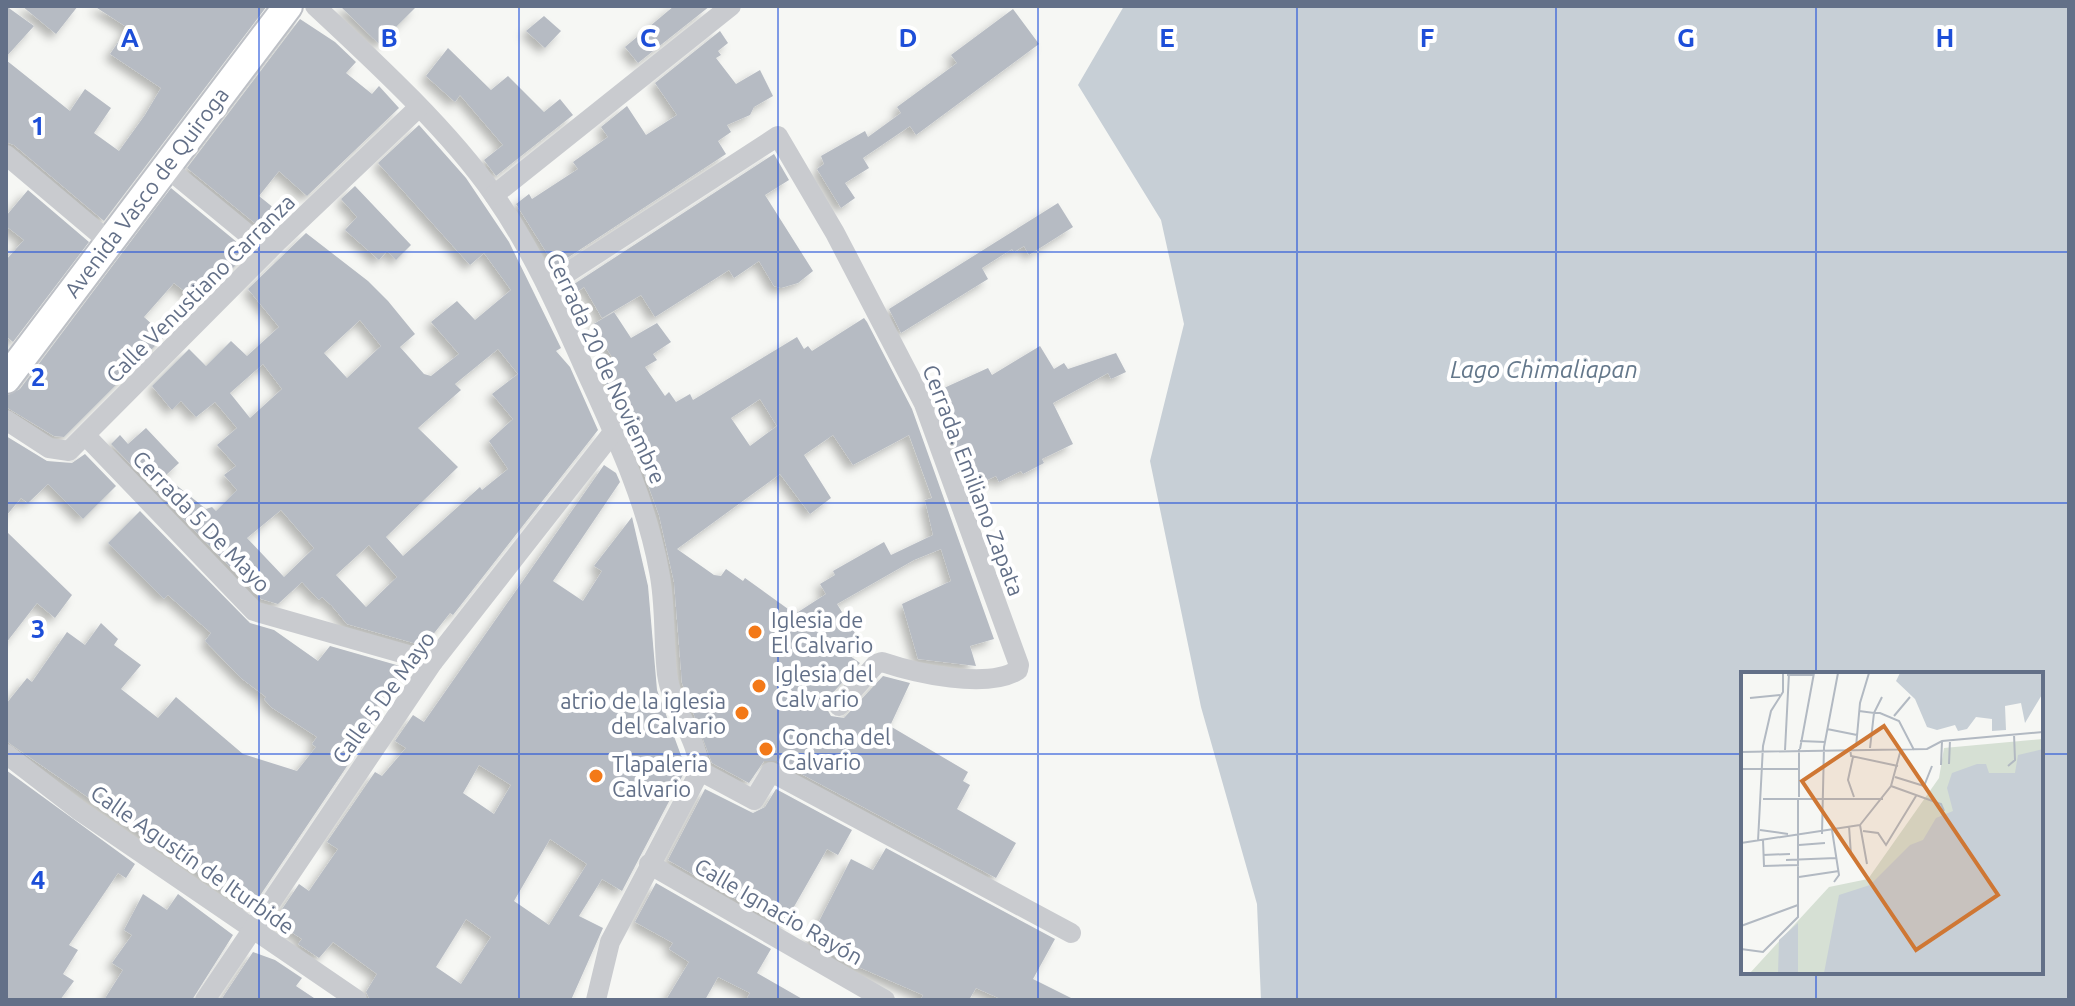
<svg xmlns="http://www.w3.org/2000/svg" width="2075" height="1006" font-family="Ubuntu,sans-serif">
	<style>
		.water { fill: #c7cfd6; fill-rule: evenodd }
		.building { fill: #b6bbc3; fill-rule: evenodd; filter: url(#shadow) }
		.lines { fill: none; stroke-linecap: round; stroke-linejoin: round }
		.secondary-casing { stroke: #bdc0c6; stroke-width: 32 }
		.street { stroke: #c9cbcf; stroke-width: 20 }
		.secondary { stroke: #fff; stroke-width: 28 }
		.grid { fill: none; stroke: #1d4ed8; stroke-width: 2; stroke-opacity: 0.55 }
		.poi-dot { fill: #f37918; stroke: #fff; stroke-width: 3 }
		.labels { text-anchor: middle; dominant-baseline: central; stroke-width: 8; stroke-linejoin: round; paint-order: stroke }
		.street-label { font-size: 22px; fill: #637088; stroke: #fff }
		.poi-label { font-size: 22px; fill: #637088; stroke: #fff; text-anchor: start }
		.water-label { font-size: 24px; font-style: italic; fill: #64788b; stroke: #fff }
		.inset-road { fill: none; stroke: #b2b9c2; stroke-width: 2 }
		.view { fill: #cf7734; fill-opacity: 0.15; stroke: #cf7734; stroke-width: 4 }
		.inset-edge { fill: none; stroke: #637088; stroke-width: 4 }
		.grid-label { font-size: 26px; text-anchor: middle; font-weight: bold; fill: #1d4ed8; stroke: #fff; stroke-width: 8; stroke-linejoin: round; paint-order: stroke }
	</style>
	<defs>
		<filter id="shadow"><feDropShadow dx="-5.5" dy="5.5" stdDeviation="4" flood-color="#0004"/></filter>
	</defs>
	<rect width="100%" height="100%" fill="#f6f7f4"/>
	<path class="water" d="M1124 6H2069V1000H1261L1257 904 1201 707 1150 461 1184 324 1161 220 1078 85ZM1743 674H2041V972H1743Z"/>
	<g class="building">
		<path d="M6 6 34 26 6 57Z"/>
		<path d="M22 6H78L56 34Z"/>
		<path d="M94 6H267L104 221 14 145 6 142V60L70 111 85 89 111 108 94 133 119 151 145 115 161 88 110 54 128 28Z"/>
		<path d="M340 6H417L379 44Z"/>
		<path d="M674 6H710L638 63 625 47Z"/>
		<path d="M1013 9 1039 44 916 135 910 126 863 158 869 168 845 183 855 198 841 208 817 169 824 164 821 156 865 131 868 137 901 113 897 107 957 63 951 55Z"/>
		<path d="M544 16 561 31 545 48 526 31Z"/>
		<path d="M300 19 335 42 356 62 346 73 372 94 379 86 399 108 307 196 279 171 259 196 285 217 267 233 187 168Z"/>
		<path d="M720 31 728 43 718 51 721 55 716 58 736 84 760 70 773 96 754 107 750 115 727 125 731 132 718 141 726 154 555 266 516 204 529 194 532 199 578 169 573 162 608 137 601 127 627 106 646 135 677 115 655 83Z"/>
		<path d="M448 48 491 90 508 76 544 112 560 99 573 115 496 176 484 160 503 145 460 95 455 102 426 76Z"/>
		<path d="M419 125 466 178 509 242 561 348 556 351 570 367 598 430 453 615 450 613 424 646 347 624 332 606 322 597 319 600 302 582 278 604 261 599 111 444 120 435 128 444 146 428 179 463 165 476 206 509 212 507 216 511 237 490 224 475 236 466 217 445 237 428 215 402 196 417 181 401 172 410 152 386 189 349 206 366 231 341 247 356 279 327 248 289 306 233 368 281 388 301 415 334 400 347 424 374 431 376 459 354 431 322 457 301 475 320 511 290 484 253 470 265 378 163ZM360 320 381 346 347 378 324 353ZM498 349 518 374 492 394 513 419 489 441 508 469 482 490 480 487 403 556 386 537 458 467 418 428 461 390 455 384ZM263 364 282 389 250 418 230 393ZM281 510 314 548 284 577 247 538ZM369 545 397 577 366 607 336 575Z"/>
		<path d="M774 154 789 180 765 195 813 271 798 283 781 288 774 286 759 261 734 278 729 270 655 317 641 295 602 318 584 287 573 295 568 288Z"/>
		<path d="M355 186 411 245 396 260 387 251 379 260 345 230 357 217 341 199Z"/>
		<path d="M171 188 249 252 230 271 220 263 192 297 174 283 144 317 165 336 64 437 54 436 6 407V396L20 389Z"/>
		<path d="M28 190 89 242 13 342 6 336V260L24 240 6 226V216Z"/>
		<path d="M1058 203 1073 227 1029 255 1024 246 1014 252 1012 249 982 268 988 279 901 333 889 309Z"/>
		<path d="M614 312 631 338 657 323 671 342 653 354 657 360 645 367 665 396 669 392 676 402 690 394 693 400 797 337 804 349 808 346 812 351 864 318 867 322 912 409 994 639 970 646 976 666 918 659 902 604 951 581 941 549 914 560 837 604 861 643 846 653 860 663 829 697 827 709 831 716 844 718 883 676 910 683 890 726 968 772 963 781 970 785 957 809 1016 843 996 878 777 761H764L749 783 712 763 682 683 674 582 659 515 626 425 602 375 617 365 592 325ZM760 399 777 426 750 446 731 418ZM833 435 853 465 909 435 932 498 925 500 933 535 891 555 884 542 833 571 835 575 820 584 826 594 795 614 745 578 743 581 726 569 721 576 714 575 677 549 780 474 810 514 831 498 804 455Z"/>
		<path d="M1040 346 1054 369 1064 363 1068 369 1116 353 1126 372 1111 379 1108 373 1053 403 1073 444 1042 459 1044 463 1023 474 1021 471 999 482 996 476 969 488 933 393 988 368 992 375Z"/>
		<path d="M6 436 47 461 72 463 85 454 116 486 83 519 48 484 28 503 21 498 6 516Z"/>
		<path d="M604 465 616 473 620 482 553 581 583 601 602 571 594 566 632 517 648 586 657 690 686 769 622 891 602 879 579 916 603 928 571 1000H370L366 992 377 974 333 942 319 958 298 944 302 939 274 921 299 884 309 891 338 849 327 842 375 772 382 776 406 748 395 741 413 715 424 722ZM479 765 511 785 494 814 463 793ZM550 839 587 864 549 925 514 901ZM466 919 491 937 461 984 436 967Z"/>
		<path d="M140 511 250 623 274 630 318 661 330 646 407 668 370 715 378 720 251 909 6 741V704L27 678 32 682 67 632 85 645 101 623 118 639 114 645 141 665 121 689 158 718 176 697 243 754 297 771 316 747 312 744 317 737 271 707 264 699 266 697 241 678 205 641 211 633 168 595 164 599 108 543Z"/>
		<path d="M6 531 72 595 55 618 37 603 6 643Z"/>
		<path d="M6 770 135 864 126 878 118 873 69 945 78 950 63 974 74 981 60 1000H6Z"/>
		<path d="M705 789 753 813 765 807 776 789 852 830 838 855 827 849 783 926 668 860Z"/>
		<path d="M886 848 1055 939 1033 979 1075 1000H1003L976 988 969 1000H921L923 995 840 959 809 941 851 859 873 870Z"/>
		<path d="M656 883 771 949 757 973 804 1000H746L750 993 718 977 705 1000H666L689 962 669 949 673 943 635 922Z"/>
		<path d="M143 894 167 910 178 894 233 935 192 1000H104L123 970 112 963 132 935 124 930Z"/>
		<path d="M253 952 275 960 302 978 296 986 317 1000H221Z"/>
	</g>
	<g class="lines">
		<g class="secondary-casing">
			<path id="secondary" d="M6 379 288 6"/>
		</g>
		<g class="street">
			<path d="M315 6C373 60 449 130 494 195 531 248 558 308 584 367 614 433 646 499 659 571 666 605 663 640 667 674 672 709 697 737 700 771"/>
			<path d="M6 155 108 241"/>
			<path d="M166 167 268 251"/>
			<path d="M494 195 731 6"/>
			<path d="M547 286 778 136 835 233 924 404 1019 665 1018 670C987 690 915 673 882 662L876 664 839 706"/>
			<path d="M6 420 49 448 69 451 278 241 417 109"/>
			<path d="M86 436 254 611 433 662"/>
			<path d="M6 754 80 811 357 1000"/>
			<path d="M700 771 754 800 771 772 1071 933"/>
			<path d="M649 864 885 1000"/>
			<path d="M205 1000 433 662 614 431"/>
			<path d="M596 1000 610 942 700 771"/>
		</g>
		<use href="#secondary" class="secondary"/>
	</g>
	<path class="grid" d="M259 6V1000M519 6V1000M778 6V1000M1038 6V1000M1297 6V1000M1556 6V1000M1816 6V674M6 252H2069M6 503H2069M6 754H1743M2041 754H2069M1816 972V1000"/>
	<g class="poi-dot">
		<circle cx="755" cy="632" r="8"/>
		<circle cx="759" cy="686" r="8"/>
		<circle cx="742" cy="713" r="8"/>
		<circle cx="766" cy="749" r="8"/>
		<circle cx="596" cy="776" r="8"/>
	</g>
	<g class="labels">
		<g class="street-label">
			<text transform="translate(146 192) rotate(-53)">Avenida Vasco de Quiroga</text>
			<text transform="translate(200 288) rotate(-45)">Calle Venustiano Carranza</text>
			<text transform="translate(607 368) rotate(65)">Cerrada 20 de Noviembre</text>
			<text transform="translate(974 480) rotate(69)">Cerrada. Emiliano Zapata</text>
			<text transform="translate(202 521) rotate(46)">Cerrada 5 De Mayo</text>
			<text transform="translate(383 697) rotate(-54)">Calle 5 De Mayo</text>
			<text transform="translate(193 859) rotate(35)">Calle Agustín de Iturbide</text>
			<text transform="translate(779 911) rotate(30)">Calle Ignacio Rayón</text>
		</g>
		<g class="poi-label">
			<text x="771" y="619">Iglesia de<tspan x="771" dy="25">El Calvario</tspan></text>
			<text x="775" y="673">Iglesia del<tspan x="775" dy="25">Calv ario</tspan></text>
			<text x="726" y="700" text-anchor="end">atrio de la iglesia<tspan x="726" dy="25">del Calvario</tspan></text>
			<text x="782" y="736">Concha del<tspan x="782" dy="25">Calvario</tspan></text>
			<text x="612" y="763">Tlapaleria<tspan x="612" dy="25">Calvario</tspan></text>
		</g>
		<g class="water-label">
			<text x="1544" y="369">Lago Chimaliapan</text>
		</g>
	</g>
	<g transform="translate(1741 672)">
		<rect width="302" height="302" fill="#f6f7f4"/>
		<path d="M302 67V301H9L88 215 127 207 198 106 203 76Z" fill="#d6e0d4"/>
		<path d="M159 1H302V21L284 51 280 31 264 34 265 58 251 59V47L235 45 226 57 217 59 214 53 196 58 186 55 174 27 155 9ZM302 77V301H83L98 223 129 213 169 173 182 168 195 146 212 139 206 116 211 101 236 92H245L248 101H274L277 83ZM57 251V301H37L38 268Z" fill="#c7cfd6"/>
		<path class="inset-road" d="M46 3H73M9 26 39 23M118 39 133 41 141 25M153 44 169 25M86 57 116 63M59 69 84 70M109 75 110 84 157 94M115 75 119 31 128 1M129 76 133 41H139L158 49 173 78M58 77V125M59 77 73 1M44 78 48 1M0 80 186 77 201 69 302 60M112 85 107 108 113 125M208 92 209 68M200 93 201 69M267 94 274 88 273 62M0 97H58M154 105 183 114 191 94M150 114 200 132 203 139M22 127H142M119 153 150 114 160 77M119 153 126 192M108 154 110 183M19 158 47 162M91 158 98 203 93 210M122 159 137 161 145 173 175 124M81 162 83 75 97 1M22 168 23 194 58 193M17 169 22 74 30 39 42 20V1M0 171 119 153M58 173 84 171M22 183 49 182M45 188 95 186M58 205 98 199M0 254 57 233M0 277 22 280 57 245V126"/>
		<path class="view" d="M143 54 257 223 175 278 61 109Z"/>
		<rect width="302" height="302" class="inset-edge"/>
	</g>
	<g class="grid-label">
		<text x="130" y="47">A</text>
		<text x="389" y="47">B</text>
		<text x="648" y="47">C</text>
		<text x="908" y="47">D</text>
		<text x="1167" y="47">E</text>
		<text x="1427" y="47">F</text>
		<text x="1686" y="47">G</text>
		<text x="1945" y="47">H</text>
		<text x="38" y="135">1</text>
		<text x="38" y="386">2</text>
		<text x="38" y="638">3</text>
		<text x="38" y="889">4</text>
	</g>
	<rect width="2075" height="1006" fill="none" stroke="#637088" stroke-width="16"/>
</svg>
